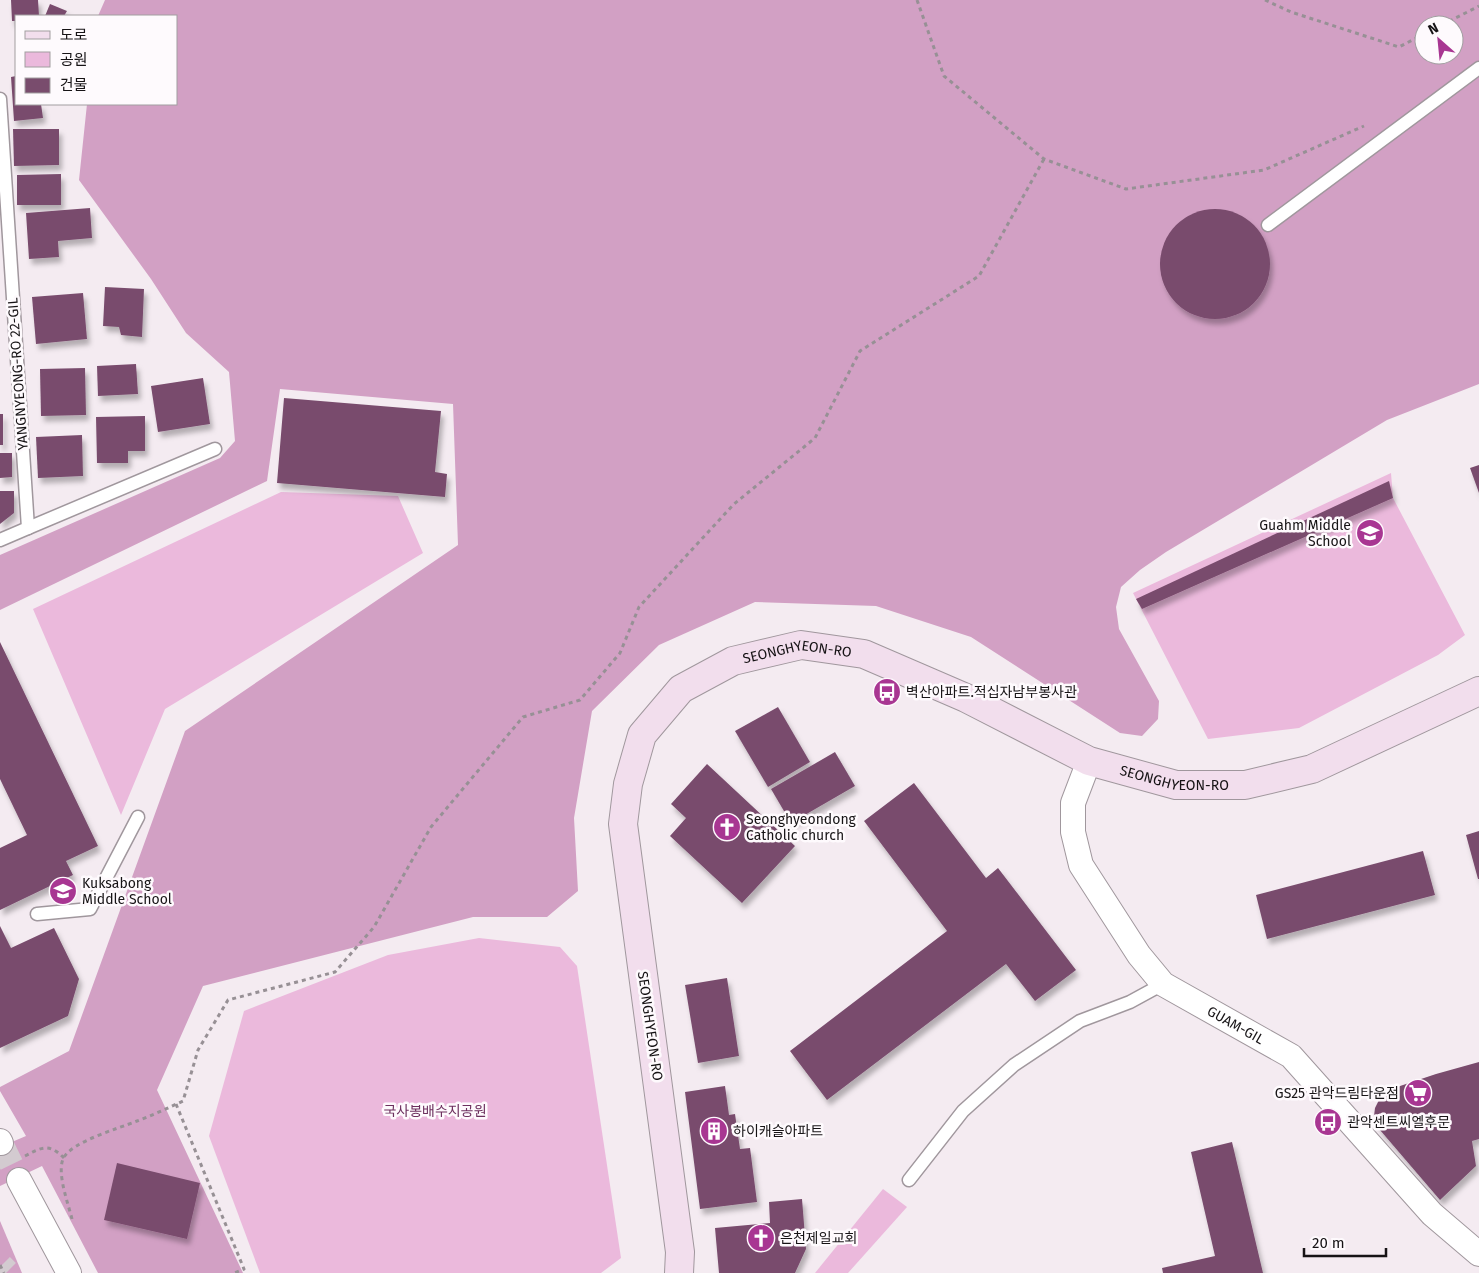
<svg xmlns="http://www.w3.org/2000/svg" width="1479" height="1273" font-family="'Fira Sans','Noto Sans KR',sans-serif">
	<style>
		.green { fill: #ebb9dc }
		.forest { fill: #d2a0c4; fill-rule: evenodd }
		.building { fill: #794c6d; filter: url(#shadow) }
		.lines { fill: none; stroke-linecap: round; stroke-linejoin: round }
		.street-tunnel { stroke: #d3cbd0; stroke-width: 24; stroke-dasharray: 24 12; stroke-linecap: butt }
		.secondary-tunnel { stroke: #d3cbd0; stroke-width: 28; stroke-dasharray: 28 14; stroke-linecap: butt }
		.lane-casing { stroke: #a0979d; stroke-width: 15 }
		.street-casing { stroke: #a0979d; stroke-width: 26 }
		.secondary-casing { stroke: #a0979d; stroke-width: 30 }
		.path { stroke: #979095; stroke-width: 3; stroke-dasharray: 4 4; stroke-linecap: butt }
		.lane { stroke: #fff; stroke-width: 12 }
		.street { stroke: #fff; stroke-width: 24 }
		.secondary { stroke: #f2deed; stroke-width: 28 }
		.labels { text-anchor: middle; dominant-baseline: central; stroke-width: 5; stroke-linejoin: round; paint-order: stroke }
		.street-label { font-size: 14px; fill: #161315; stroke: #fefafd }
		.poi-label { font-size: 14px; fill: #161315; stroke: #fefafd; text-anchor: start }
		.park-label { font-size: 14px; fill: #6c2f5e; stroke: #fefafd }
	</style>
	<defs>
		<filter id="shadow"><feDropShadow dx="3" dy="5.5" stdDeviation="2.5" flood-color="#0004"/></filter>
	</defs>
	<rect width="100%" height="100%" fill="#f4ebf1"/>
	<g class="green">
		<path d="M1391 473 1393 498 1465 635 1438 655 1299 728 1208 739 1133 593Z"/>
		<path d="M281 492 398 496 423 553 165 709 121 815 33 609Z"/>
		<path d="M479 938 560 947 577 966 621 1258 601 1273H260L209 1136 244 1011 388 955Z"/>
		<path d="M883 1189 907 1207 848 1273H815Z"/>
	</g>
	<g class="forest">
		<path d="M105 0H1479V384L1387 420 1166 552 1140 570 1121 587 1116 607 1119 629 1159 701 1158 719 1142 736 1120 733 971 637 876 606 755 602 659 645 592 711 574 818 578 891 547 917H473L203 986 157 1090 243 1273H98L42 1166 0 1186V1147L26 1136 0 1091V1087L69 1051 185 731 458 545 453 404 280 389 267 481 0 610V555L220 458 235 441 229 372 186 333 151 279 79 180 87 104H176V16H98ZM1424 25H1454V55H1424Z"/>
		<path d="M0 1221 22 1273H0Z"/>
	</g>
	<g class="building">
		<path d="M11 0H38L39 16H16V21H12Z"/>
		<path d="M50 4 67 11 64 16H45Z"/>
		<path d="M16 76V104H41L43 118 14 121 11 77Z"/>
		<path d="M13 129H59V165L14 166Z"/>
		<path d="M61 174V205H17V175Z"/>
		<path d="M90 208 92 238 58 241 59 257 29 259 26 213Z"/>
		<circle cx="1215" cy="264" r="55"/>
		<path d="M105 287 144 289 142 337 121 335 119 327 103 326Z"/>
		<path d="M83 293 87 339 36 344 32 297Z"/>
		<path d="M136 364 138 394 98 396 97 366Z"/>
		<path d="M85 368 86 415 41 416 40 369Z"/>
		<path d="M203 378 210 424 158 432 151 386Z"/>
		<path d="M284 398 441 411 435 472 447 474 445 497 277 483Z"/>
		<rect x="0" y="414" width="3" height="31"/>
		<path d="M145 416V451H128V463H97L96 417Z"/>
		<path d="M82 435 83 476 38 478 36 437Z"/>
		<path d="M0 453H12V477L0 478Z"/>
		<path d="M1479 465V493L1470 468Z"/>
		<path d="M1389 481 1393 498 1142 609 1136 599Z"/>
		<path d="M0 491H14V513L0 524Z"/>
		<path d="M0 642 98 846 66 861 73 875 0 910V848L27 835 0 779Z"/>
		<path d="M778 707 810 762 768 787 735 731Z"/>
		<path d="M835 752 855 786 791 823 771 789Z"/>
		<path d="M707 764 795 846 742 903 670 836 686 818 671 804Z"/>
		<path d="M914 783 986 878 998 868 1076 970 1035 1001 1006 964 827 1100 790 1051 947 931 864 821Z"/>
		<path d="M1479 831V879H1478L1466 835Z"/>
		<path d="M1423 851 1435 895 1267 939 1256 895Z"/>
		<path d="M0 926 11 948 54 928 79 979 68 1016 0 1048Z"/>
		<path d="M727 978 739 1056 698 1063 685 985Z"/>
		<path d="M1479 1062V1139L1472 1141 1476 1166 1440 1200 1380 1130 1374 1116 1375 1108 1379 1100 1394 1088 1436 1074Z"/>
		<path d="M725 1086 729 1115 735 1114 740 1149 750 1148 757 1202 700 1209 685 1092Z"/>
		<path d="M1232 1142 1263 1273H1163L1162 1268 1215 1256 1191 1152Z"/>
		<path d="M117 1163 200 1183 187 1239 104 1220Z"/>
		<path d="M802 1199 806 1249 795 1273H719L715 1228 770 1223 769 1202Z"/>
	</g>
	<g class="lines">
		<path class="street-tunnel" d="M1 1143 19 1180"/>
		<path class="secondary-tunnel" d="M0 1267 6 1273"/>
		<g class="lane-casing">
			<g id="lane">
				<path d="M0 99 28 528 0 540"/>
				<path d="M1268 225 1479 68"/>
				<path d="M28 528 215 449"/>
				<path d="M37 914 90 909 138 817"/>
				<path d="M909 1180 963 1111 1014 1065 1080 1021 1130 1002 1163 984"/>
			</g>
		</g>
		<g class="street-casing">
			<g id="street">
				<path id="s1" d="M1089 761 1073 803V832L1081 865 1139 955 1163 984 1291 1056 1432 1214 1479 1254"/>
				<path d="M0 1141 1 1143"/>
				<path d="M19 1180 69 1273"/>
			</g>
		</g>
		<g class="secondary-casing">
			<g id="secondary">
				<path id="s2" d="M679 1273 680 1252 623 824 628 784 642 735 681 689 733 661 801 645 864 654 966 698 1089 761 1176 785H1245L1312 769 1479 691"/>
			</g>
		</g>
		<g class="path">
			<path d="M917 0 944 76 1044 159 1126 189 1264 170 1364 126"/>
			<path d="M1265 0 1291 12 1399 47 1424 34"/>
			<path d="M1442 25 1479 6"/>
			<path d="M176 1104 244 1269 234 1273"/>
			<path d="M25 1156C42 1147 49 1143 64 1158"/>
			<path d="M72 1219C68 1203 57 1174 63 1159 70 1142 120 1128 137 1121 153 1115 168 1108 183 1101L198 1050 228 1000 335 972 374 927 431 827 523 717 580 700 620 653 639 607 734 504 815 438 860 351 979 276 1044 159"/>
			<path d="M0 1265 4 1273"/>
		</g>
		<use href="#lane" class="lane"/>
		<use href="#street" class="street"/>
		<use href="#secondary" class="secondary"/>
	</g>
	<defs>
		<g id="school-disc" transform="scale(1.4375)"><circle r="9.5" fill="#a83692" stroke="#fefafd"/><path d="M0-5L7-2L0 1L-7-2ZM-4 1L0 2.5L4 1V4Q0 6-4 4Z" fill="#fff"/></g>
		<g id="bus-disc" transform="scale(1.4375)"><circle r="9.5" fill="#a83692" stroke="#fefafd"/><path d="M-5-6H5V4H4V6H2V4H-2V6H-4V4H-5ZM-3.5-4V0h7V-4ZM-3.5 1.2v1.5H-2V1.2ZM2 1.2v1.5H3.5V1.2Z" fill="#fff"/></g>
		<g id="church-disc" transform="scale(1.4375)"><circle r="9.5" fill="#a83692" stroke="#fefafd"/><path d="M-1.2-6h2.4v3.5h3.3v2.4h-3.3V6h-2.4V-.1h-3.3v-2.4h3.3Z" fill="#fff"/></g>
		<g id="supermarket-disc" transform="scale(1.4375)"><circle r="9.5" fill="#a83692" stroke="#fefafd"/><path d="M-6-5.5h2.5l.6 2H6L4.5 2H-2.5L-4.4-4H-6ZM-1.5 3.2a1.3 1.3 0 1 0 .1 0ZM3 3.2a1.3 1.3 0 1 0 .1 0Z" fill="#fff"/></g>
		<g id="building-disc" transform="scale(1.4375)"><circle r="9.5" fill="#a83692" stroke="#fefafd"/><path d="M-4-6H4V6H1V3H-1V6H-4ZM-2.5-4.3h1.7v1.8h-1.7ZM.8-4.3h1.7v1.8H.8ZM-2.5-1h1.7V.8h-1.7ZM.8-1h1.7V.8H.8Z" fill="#fff"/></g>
	</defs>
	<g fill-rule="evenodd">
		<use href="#school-disc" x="1370" y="533"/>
		<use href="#bus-disc" x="887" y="692"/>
		<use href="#church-disc" x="727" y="827"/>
		<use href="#school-disc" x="63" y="891"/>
		<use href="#supermarket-disc" x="1418" y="1093"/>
		<use href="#bus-disc" x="1328" y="1122"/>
		<use href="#building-disc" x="714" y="1131"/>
		<use href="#church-disc" x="761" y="1238"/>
	</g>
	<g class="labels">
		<g class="street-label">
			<text transform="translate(18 374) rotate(-94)">YANGNYEONG-RO 22-GIL</text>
			<text stroke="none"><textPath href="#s2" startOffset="729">SEONGHYEON-RO</textPath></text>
			<text stroke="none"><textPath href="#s2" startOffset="1134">SEONGHYEON-RO</textPath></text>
			<text stroke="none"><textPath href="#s1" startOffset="336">GUAM-GIL</textPath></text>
			<text transform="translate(650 1026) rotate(82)">SEONGHYEON-RO</text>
		</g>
		<g class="poi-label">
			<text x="1351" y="525" text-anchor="end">Guahm Middle<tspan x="1351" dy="16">School</tspan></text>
			<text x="906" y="692">벽산아파트.적십자남부봉사관</text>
			<text x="746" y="819">Seonghyeondong<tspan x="746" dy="16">Catholic church</tspan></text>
			<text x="82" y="883">Kuksabong<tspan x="82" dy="16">Middle School</tspan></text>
			<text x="1399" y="1093" text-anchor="end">GS25 관악드림타운점</text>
			<text x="1347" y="1122">관악센트씨엘후문</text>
			<text x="733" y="1131">하이캐슬아파트</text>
			<text x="780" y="1238">은천제일교회</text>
		</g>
		<g class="park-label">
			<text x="435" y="1111">국사봉배수지공원</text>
		</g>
	</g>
	<rect x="15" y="15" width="162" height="90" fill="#fefafd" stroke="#a19ea0"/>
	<rect x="25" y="31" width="25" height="8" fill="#f2deed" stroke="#a19ea0"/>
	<text x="60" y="40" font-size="15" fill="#161315">도로</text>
	<rect x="25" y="52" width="25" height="15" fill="#ebb9dc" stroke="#a19ea0"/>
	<text x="60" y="65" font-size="15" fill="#161315">공원</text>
	<rect x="25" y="78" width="25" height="15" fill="#794c6d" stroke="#a19ea0"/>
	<text x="60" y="90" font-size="15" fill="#161315">건물</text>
	<g transform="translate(1439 40) rotate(333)"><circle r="24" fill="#fefafd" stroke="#a19ea0"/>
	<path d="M0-4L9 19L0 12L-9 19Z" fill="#a83692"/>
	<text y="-8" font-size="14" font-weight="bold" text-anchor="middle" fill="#161315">N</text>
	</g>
	<path d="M1304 1248v8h82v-8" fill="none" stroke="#161315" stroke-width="2.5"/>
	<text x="1312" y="1248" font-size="15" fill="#161315" stroke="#fefafd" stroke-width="4" paint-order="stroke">20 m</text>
</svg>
